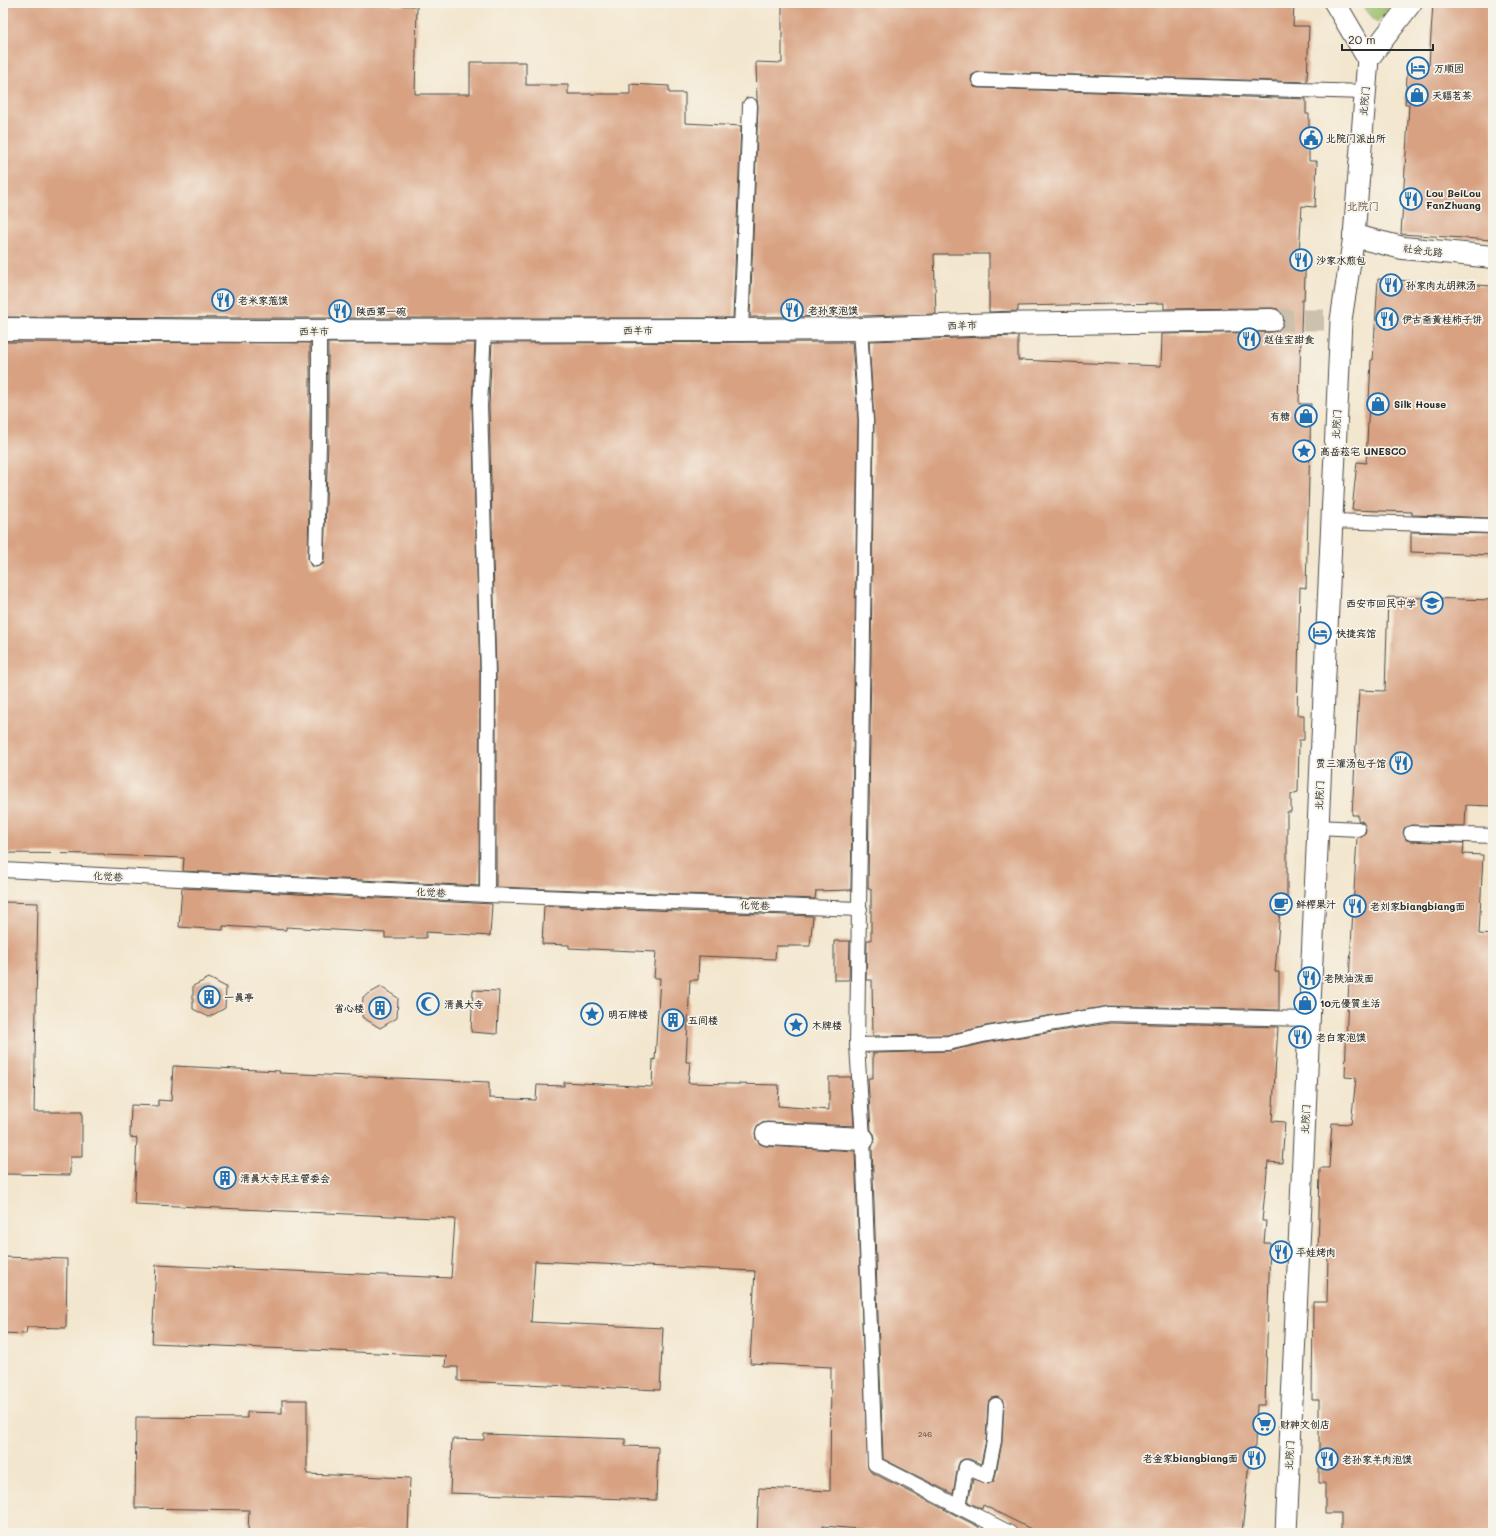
<svg xmlns="http://www.w3.org/2000/svg" width="1496" height="1536" font-family="Mali,'LXGW WenKai TC',sans-serif">
	<style>
		.green { fill: #9cc16b; stroke: #64764b }
		.building { fill: #d8a282 }
		.lines { fill: none; stroke-linecap: round; stroke-linejoin: round }
		.pedestrian-tunnel { stroke: #cbc1ad; stroke-width: 21; stroke-dasharray: 21 10; stroke-linecap: butt }
		.service-casing { stroke: #494743; stroke-width: 16 }
		.pedestrian-casing { stroke: #494743; stroke-width: 23 }
		.minor-casing { stroke: #494743; stroke-width: 24 }
		.service { stroke: #fff; stroke-width: 14 }
		.pedestrian { stroke: #fff; stroke-width: 21 }
		.minor { stroke: #fff; stroke-width: 22 }
		.labels { text-anchor: middle; dominant-baseline: central; stroke-width: 3.5; stroke-linejoin: round; paint-order: stroke }
		.number-label { font-size: 8px; fill: #564941 }
		.poi-label { font-size: 10px; font-weight: bold; fill: #2b2b2b; stroke: #f7f3e8; text-anchor: start }
		.street-label { font-size: 10px; fill: #2b2b2b; stroke: #f7f3e8 }
		.neighbourhood-label { font-size: 11px; fill: #685549; stroke: #f7f3e8 }
	</style>
	<rect width="100%" height="100%" fill="#f7f3e8"/>
	<filter id="ink" filterUnits="userSpaceOnUse"><feTurbulence type="fractalNoise" baseFrequency=".025" numOctaves="2"/><feDisplacementMap in="SourceGraphic" scale="8" xChannelSelector="R" yChannelSelector="G"/><feConvolveMatrix kernelMatrix="1 2 1 2 8 2 1 2 1" color-interpolation-filters="sRGB"/></filter>
	<filter id="wash" filterUnits="userSpaceOnUse"><feTurbulence type="fractalNoise" baseFrequency=".012" numOctaves="4" result="noise"/><feDisplacementMap in="SourceGraphic" scale="16" xChannelSelector="R" yChannelSelector="G"/><feGaussianBlur stdDeviation="0.9" result="paint"/><feColorMatrix in="noise" values="0 0 0 0 0 0 0 0 0 0 0 0 0 0 0 0 0 1.4 0 .05"/><feComposite in="paint" operator="in"/></filter>
	<g filter="url(#wash)">
		<rect width="100%" height="100%" fill="#f3e6ce"/>
		<path class="green" d="M1361 3H1392L1377 23Z"/>
		<g id="blocks">
			<g class="building">
				<path d="M3 3H392V5L417 6 415 94H470V62H526V85H568V94H630V84L669 86V93H685V123L741 126 733 318H262L3 317Z"/>
				<path d="M782 3H1294L1293 26H1309L1307 82 979 72 972 75 971 80 974 87 979 88 1306 99V114H1309V161H1317L1315 207 1302 206 1299 252H1306L1304 300H1302L1299 404H1311L1306 588 1300 587 1297 715H1304V740H1299L1298 792 1291 794V812H1287V911H1280L1275 972H1279V1010L1109 1006 986 1026 947 1035 873 1036 872 980H866L867 940H871V889H868L874 421 869 341 1018 336V360L1161 366 1162 334 1272 332 1278 331 1283 326 1284 319 1283 314 1278 309 1272 308 1164 309V303L1018 306V311L989 312V254H934L936 314 860 316 750 317 758 105 757 100 756 62 782 63Z"/>
				<path d="M1433 3H1493V240L1401 234 1409 104H1405L1408 63 1429 65Z"/>
				<path d="M1378 279 1493 286V518L1412 515V512L1352 510 1357 462 1366 463 1371 360H1373Z"/>
				<path d="M3 342 310 343V443L308 559 311 566 316 567 323 564 324 559 328 443V343H475L472 406 480 674 479 886 183 871 184 858 104 855V854L3 853Z"/>
				<path d="M852 342 858 421 851 890 816 891 815 899 496 887V674L489 406 492 343Z"/>
				<path d="M1411 532 1493 534V555L1411 552Z"/>
				<path d="M1388 597 1493 600V806L1466 805 1465 826 1411 825 1404 828 1403 833 1406 840 1410 841 1464 843 1463 854 1483 855 1479 934 1493 935V1533H1341V1513H1325V1483H1319V1400H1312L1313 1302H1327L1328 1256H1318L1320 1168H1329L1332 1123 1351 1124 1356 1078 1345 1077 1347 1018 1357 837H1362L1365 834 1366 829 1363 822 1358 820V815H1352L1359 690 1385 691Z"/>
				<path d="M182 888 492 904 490 936 426 932V938H385V933L286 927V930L223 926V930L179 927Z"/>
				<path d="M3 902 38 903 34 1112H82V1157H70V1175L3 1174Z"/>
				<path d="M544 906 813 916 810 946H776L775 959 699 956 698 980H690L686 1062H690L688 1083 779 1085 778 1106 829 1110V1077H851L854 1126 767 1122 762 1123 757 1127 755 1133 756 1139 760 1144 766 1146 855 1151 868 1468 871 1472 979 1527 977 1533H905L823 1526 822 1533H757L759 1488 830 1491 831 1367 750 1363 755 1271 535 1261 531 1322 663 1328 660 1390 458 1381V1367H445L446 1356 152 1343 156 1265 451 1278 455 1219 134 1204 137 1138 130 1137 131 1105 158 1106V1100L171 1101 173 1066 280 1071 279 1073 489 1082V1098L536 1100 537 1085 564 1086V1082L652 1087 653 1059 655 1060 660 978H654L656 952 569 948V945L542 944Z"/>
				<path d="M834 941H850L849 980H834Z"/>
				<path d="M209 978 226 987 225 1008 209 1017 193 1009V986Z"/>
				<path d="M381 987 398 998 397 1018 380 1028 362 1017 363 997Z"/>
				<path d="M473 990 499 991 497 1034 471 1032Z"/>
				<path d="M1110 1023 1278 1027 1272 1121 1285 1122 1282 1163 1268 1162 1262 1221H1266L1264 1243H1270L1265 1405H1257L1254 1462H1249L1242 1533H1039L983 1505 982 1509 968 1502 973 1479 988 1484 993 1482 995 1478 1002 1442 1004 1405 1003 1401 997 1397 992 1398 988 1404 986 1440 981 1464 969 1459H964L960 1461 958 1466 953 1494 883 1459 872 1147 875 1139 874 1134 871 1130 868 1078H873V1053L950 1051 989 1042Z"/>
				<path d="M3 1257 67 1259 66 1328 27 1327 26 1334 3 1333Z"/>
				<path d="M282 1400H307V1474L410 1478 408 1533H248L249 1510 135 1508 136 1417 247 1418V1412L282 1413Z"/>
				<path d="M484 1434 625 1439V1446L658 1447 656 1500 450 1493 452 1439 484 1440Z"/>
			</g>
		</g>
	</g>
	<g filter="url(#ink)">
		<use href="#blocks" fill-opacity="0" stroke="#494743" stroke-width="1"/>
		<g class="lines">
			<path class="pedestrian-tunnel" d="M1272 320H1328"/>
			<g class="service-casing">
				<g id="service">
					<path d="M979 80 1365 92"/>
					<path d="M860 329 866 421 857 1045 863 1139 875 1464 1010 1533"/>
					<path d="M484 330 480 406 488 674 487 895"/>
					<path d="M741 330 750 105"/>
					<path d="M1331 521 1493 526"/>
					<path d="M316 559 319 443V331"/>
					<path d="M1318 827 1358 829"/>
					<path d="M1411 833 1493 836"/>
					<path d="M3 870 487 895 860 909"/>
					<path d="M857 1045 948 1043 987 1034 1109 1014 1309 1019"/>
					<path d="M959 1507 966 1467 987 1476 994 1441 996 1405"/>
				</g>
			</g>
			<g class="pedestrian-casing">
				<g id="pedestrian">
					<path d="M1335 3 1368 59"/>
					<path d="M1286 1533 1341 320 1354 236 1368 59 1411 3"/>
				</g>
			</g>
			<g class="minor-casing">
				<g id="minor">
					<path d="M1354 236 1403 248 1493 257"/>
					<path d="M3 329 262 331 741 330 860 329 997 324 1272 320"/>
					<path d="M767 1134 863 1139"/>
				</g>
			</g>
			<use href="#service" class="service"/>
			<use href="#pedestrian" class="pedestrian"/>
			<use href="#minor" class="minor"/>
		</g>
	</g>
	<defs>
		<g id="hotel-ring" transform="scale(1.15)"><circle r="9.5" fill="#f7f3e8" stroke="#1f6fb2" stroke-width="1.5"/><path d="M-6-4.5h1.5V1H6V5H4.5V3h-9V5H-6ZM-4 0a1.8 1.8 0 1 1 3.6 0ZM.5 0V-2.5h3Q6-2.5 6 0Z" fill="#1f6fb2"/></g>
		<g id="shop-ring" transform="scale(1.15)"><circle r="9.5" fill="#f7f3e8" stroke="#1f6fb2" stroke-width="1.5"/><path d="M-5-2.5h2.3a2.7 3.5 0 0 1 5.4 0H5L5.5 6h-11ZM-1.5-2.5h3a1.5 2.3 0 0 0-3 0Z" fill="#1f6fb2"/></g>
		<g id="civic-ring" transform="scale(1.15)"><circle r="9.5" fill="#f7f3e8" stroke="#1f6fb2" stroke-width="1.5"/><path d="M-.6-6.5H3V-4.5H.6V-3L4-1V1h2V6H-6V1h2V-1L-.6-3ZM-1.2 2.5V6h2.4V2.5Z" fill="#1f6fb2"/></g>
		<g id="restaurant-ring" transform="scale(1.15)"><circle r="9.5" fill="#f7f3e8" stroke="#1f6fb2" stroke-width="1.5"/><path d="M-5-6h1v4h1v-4h1v4h1v-4h1v5L-1.5 .5V6h-2V.5L-5-1ZM5-6V6H3V1.5H1.5Q1.5-4 5-6Z" fill="#1f6fb2"/></g>
		<g id="sight-ring" transform="scale(1.15)"><circle r="9.5" fill="#f7f3e8" stroke="#1f6fb2" stroke-width="1.5"/><path d="M0-6L1.8-2.2L6-1.7L2.9 1.2L3.7 5.4L0 3.3L-3.7 5.4L-2.9 1.2L-6-1.7L-1.8-2.2Z" fill="#1f6fb2"/></g>
		<g id="school-ring" transform="scale(1.15)"><circle r="9.5" fill="#f7f3e8" stroke="#1f6fb2" stroke-width="1.5"/><path d="M0-5L7-2L0 1L-7-2ZM-4 1L0 2.5L4 1V4Q0 6-4 4Z" fill="#1f6fb2"/></g>
		<g id="cafe-ring" transform="scale(1.15)"><circle r="9.5" fill="#f7f3e8" stroke="#1f6fb2" stroke-width="1.5"/><path d="M-5.5-4.5H6V0H3Q3 3.5 0 3.5H-2.5Q-5.5 3.5-5.5 0ZM3-3.2v2h1.7v-2ZM-6 4.5H4V6H-6Z" fill="#1f6fb2"/></g>
		<g id="building-ring" transform="scale(1.15)"><circle r="9.5" fill="#f7f3e8" stroke="#1f6fb2" stroke-width="1.5"/><path d="M-4-6H4V6H1V3H-1V6H-4ZM-2.5-4.3h1.7v1.8h-1.7ZM.8-4.3h1.7v1.8H.8ZM-2.5-1h1.7V.8h-1.7ZM.8-1h1.7V.8H.8Z" fill="#1f6fb2"/></g>
		<g id="mosque-ring" transform="scale(1.15)"><circle r="9.5" fill="#f7f3e8" stroke="#1f6fb2" stroke-width="1.5"/><path d="M3.5-4.9A6 6 0 1 0 3.5 4.9A5 5 0 1 1 3.5-4.9Z" fill="#1f6fb2"/></g>
		<g id="supermarket-ring" transform="scale(1.15)"><circle r="9.5" fill="#f7f3e8" stroke="#1f6fb2" stroke-width="1.5"/><path d="M-6-5.5h2.5l.6 2H6L4.5 2H-2.5L-4.4-4H-6ZM-1.5 3.2a1.3 1.3 0 1 0 .1 0ZM3 3.2a1.3 1.3 0 1 0 .1 0Z" fill="#1f6fb2"/></g>
	</defs>
	<g fill-rule="evenodd">
		<use href="#hotel-ring" x="1418" y="68"/>
		<use href="#shop-ring" x="1417" y="95"/>
		<use href="#civic-ring" x="1311" y="138"/>
		<use href="#restaurant-ring" x="1411" y="199"/>
		<use href="#restaurant-ring" x="1301" y="260"/>
		<use href="#restaurant-ring" x="1391" y="285"/>
		<use href="#restaurant-ring" x="223" y="300"/>
		<use href="#restaurant-ring" x="792" y="310"/>
		<use href="#restaurant-ring" x="340" y="311"/>
		<use href="#restaurant-ring" x="1387" y="319"/>
		<use href="#restaurant-ring" x="1249" y="339"/>
		<use href="#shop-ring" x="1378" y="404"/>
		<use href="#shop-ring" x="1306" y="416"/>
		<use href="#sight-ring" x="1304" y="451"/>
		<use href="#school-ring" x="1432" y="603"/>
		<use href="#hotel-ring" x="1320" y="633"/>
		<use href="#restaurant-ring" x="1401" y="763"/>
		<use href="#cafe-ring" x="1281" y="904"/>
		<use href="#restaurant-ring" x="1355" y="906"/>
		<use href="#restaurant-ring" x="1309" y="978"/>
		<use href="#building-ring" x="209" y="997"/>
		<use href="#shop-ring" x="1305" y="1003"/>
		<use href="#mosque-ring" x="428" y="1004"/>
		<use href="#building-ring" x="380" y="1008"/>
		<use href="#sight-ring" x="592" y="1014"/>
		<use href="#building-ring" x="673" y="1020"/>
		<use href="#sight-ring" x="796" y="1025"/>
		<use href="#restaurant-ring" x="1300" y="1037"/>
		<use href="#building-ring" x="225" y="1178"/>
		<use href="#restaurant-ring" x="1281" y="1252"/>
		<use href="#supermarket-ring" x="1264" y="1424"/>
		<use href="#restaurant-ring" x="1254" y="1458"/>
		<use href="#restaurant-ring" x="1327" y="1459"/>
	</g>
	<g class="labels">
		<g class="number-label">
			<text x="925" y="1434">246</text>
		</g>
		<g class="poi-label">
			<text x="1434" y="68">万顺园</text>
			<text x="1432" y="95">天福茗茶</text>
			<text x="1326" y="138">北院门派出所</text>
			<text x="1426" y="193">Lou BeiLou<tspan x="1426" dy="12">FanZhuang</tspan></text>
			<text x="1316" y="260">沙家水煎包</text>
			<text x="1406" y="285">孙家肉丸胡辣汤</text>
			<text x="238" y="300">老米家萢馍</text>
			<text x="808" y="310">老孙家泡馍</text>
			<text x="356" y="311">陕西第一碗</text>
			<text x="1402" y="319">伊古斋黄桂柿子饼</text>
			<text x="1264" y="339">赵佳宝甜食</text>
			<text x="1394" y="404">Silk House</text>
			<text x="1290" y="416" text-anchor="end">有糖</text>
			<text x="1320" y="451">高岳菘宅 UNESCO</text>
			<text x="1416" y="603" text-anchor="end">西安市回民中学</text>
			<text x="1336" y="633">快捷宾馆</text>
			<text x="1386" y="763" text-anchor="end">贾三灌汤包子馆</text>
			<text x="1296" y="904">鲜榨果汁</text>
			<text x="1370" y="906">老刘家biangbiang面</text>
			<text x="1324" y="978">老陜油泼面</text>
			<text x="224" y="997">一真亭</text>
			<text x="1320" y="1003">10元優質生活</text>
			<text x="444" y="1004">清真大寺</text>
			<text x="364" y="1008" text-anchor="end">省心楼</text>
			<text x="608" y="1014">明石牌楼</text>
			<text x="688" y="1020">五间楼</text>
			<text x="812" y="1025">木牌楼</text>
			<text x="1316" y="1037">老白家泡馍</text>
			<text x="240" y="1178">清真大寺民主管委会</text>
			<text x="1296" y="1252">平娃烤肉</text>
			<text x="1280" y="1424">财神文创店</text>
			<text x="1238" y="1458" text-anchor="end">老金家biangbiang面</text>
			<text x="1342" y="1459">老孙家羊肉泡馍</text>
		</g>
		<g class="street-label">
			<text transform="translate(1364 101) rotate(-85)">北院门</text>
			<text transform="translate(1423 250) rotate(7)">社会北路</text>
			<text transform="translate(962 325) rotate(-2)">西羊市</text>
			<text x="638" y="330">西羊市</text>
			<text x="314" y="331">西羊市</text>
			<text transform="translate(1336 424) rotate(-87)">北院门</text>
			<text transform="translate(1319 795) rotate(-88)">北院门</text>
			<text transform="translate(108 876) rotate(3)">化觉巷</text>
			<text transform="translate(431 892) rotate(3)">化觉巷</text>
			<text transform="translate(755 905) rotate(2)">化觉巷</text>
			<text transform="translate(1305 1119) rotate(-87)">北院门</text>
			<text transform="translate(1289 1455) rotate(-87)">北院门</text>
		</g>
		<g class="neighbourhood-label">
			<text x="1363" y="205">北院门</text>
		</g>
	</g>
	<rect width="1496" height="1536" fill="none" stroke="#f7f3e8" stroke-width="16"/>
	<path d="M1342 44v6h91v-6" fill="none" stroke="#2b2b2b" stroke-width="2"/>
	<text x="1348" y="44" font-size="12" fill="#2b2b2b" stroke="#f7f3e8" stroke-width="3" paint-order="stroke">20 m</text>
</svg>
